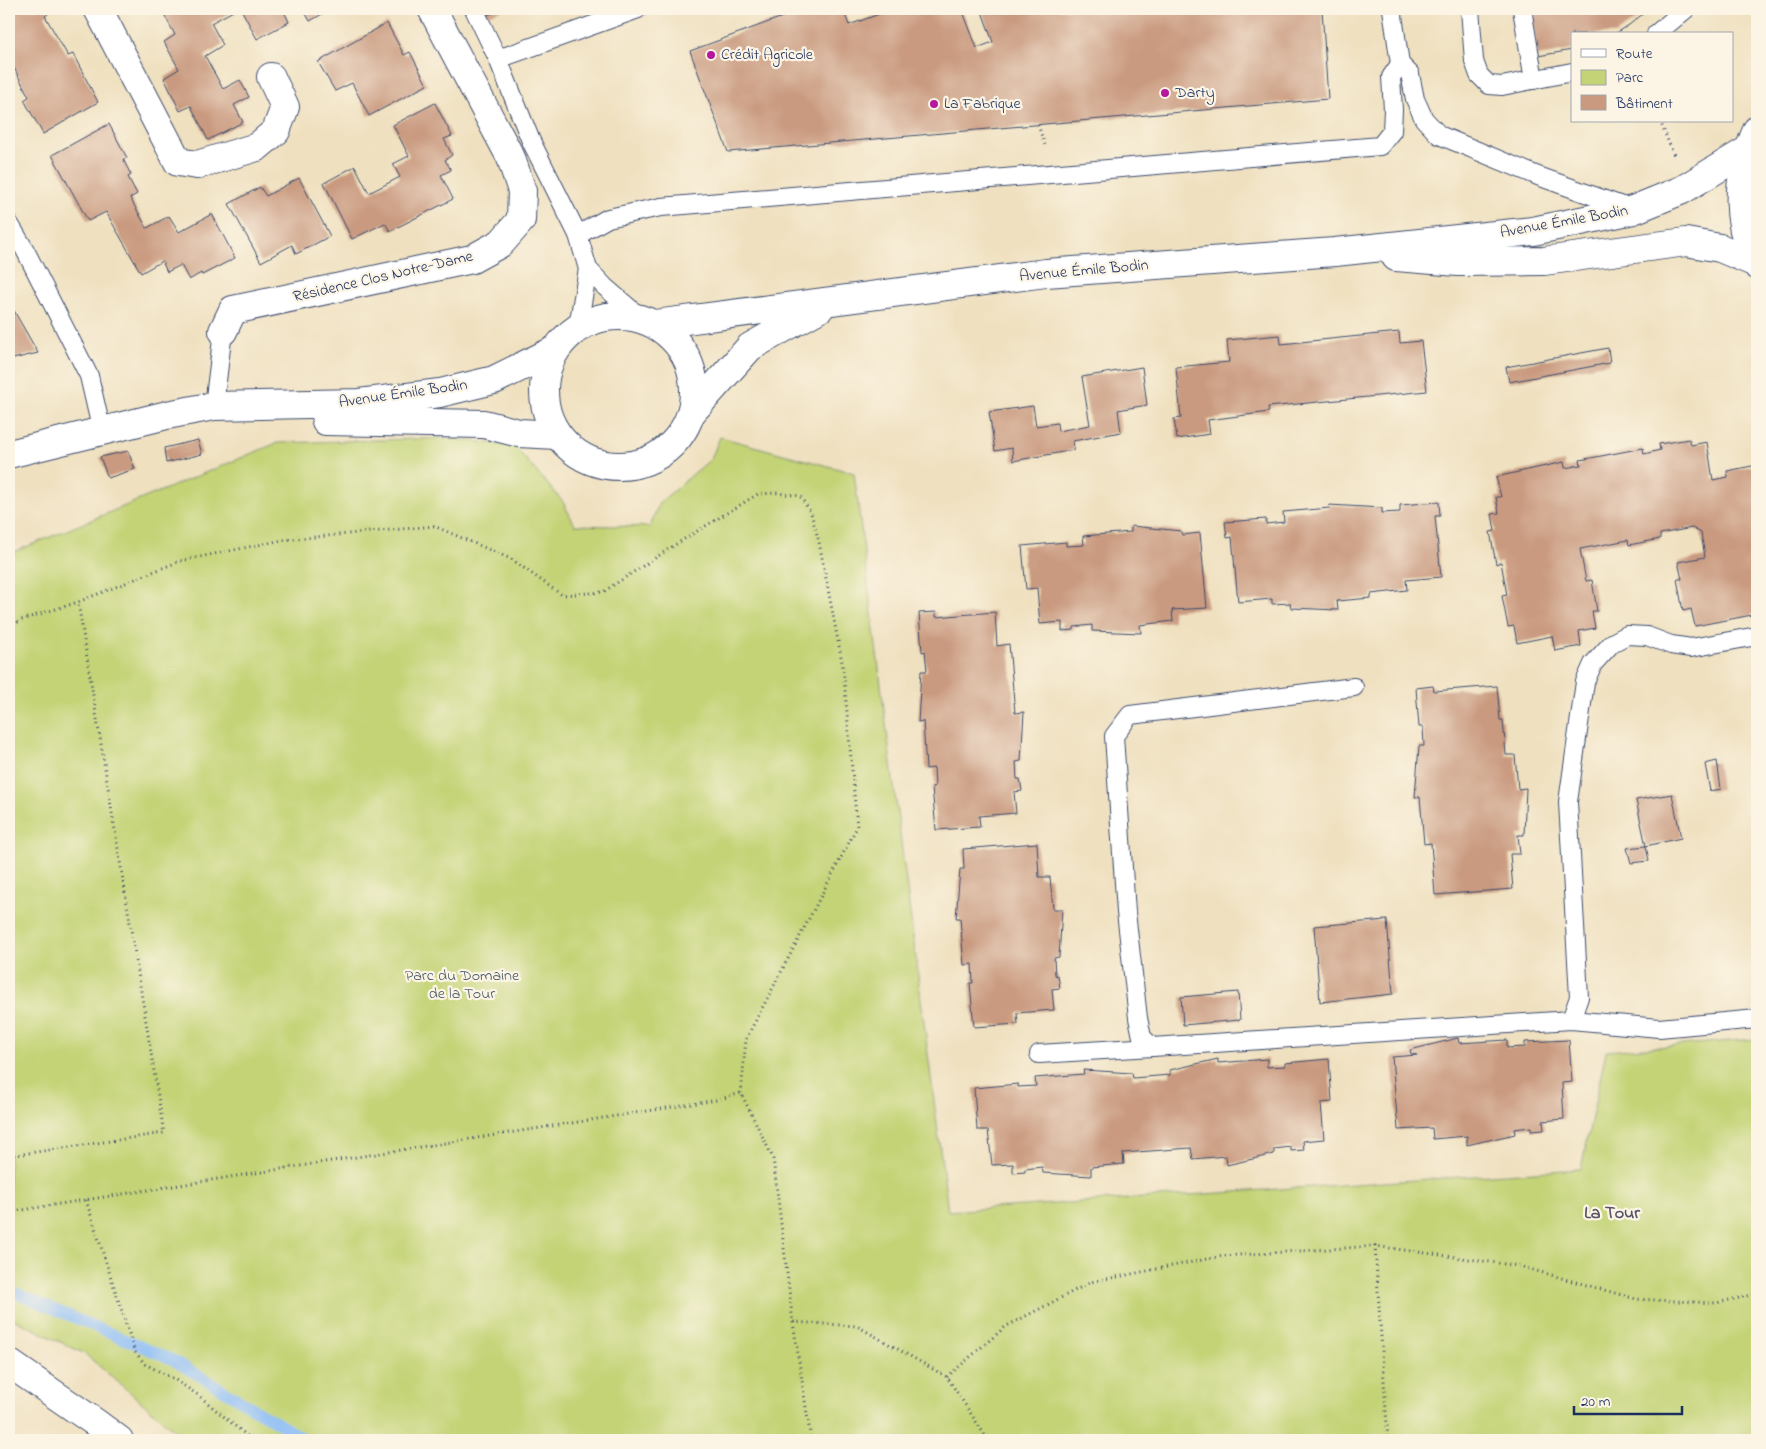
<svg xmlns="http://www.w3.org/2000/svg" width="1766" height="1449" font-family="'Indie Flower',sans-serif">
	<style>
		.green { fill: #c3d375; stroke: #6f816a }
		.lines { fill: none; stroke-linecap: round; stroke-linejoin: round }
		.stream { stroke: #89bbf6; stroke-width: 11 }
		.building { fill: #c99a7f }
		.service-casing { stroke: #3b4a6d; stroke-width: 20 }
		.minor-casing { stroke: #3b4a6d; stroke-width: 30 }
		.secondary-casing { stroke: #3b4a6d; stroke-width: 30 }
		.path { stroke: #3b4a6d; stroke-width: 3; stroke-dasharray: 1 4; stroke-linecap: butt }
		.service { stroke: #fff; stroke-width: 18 }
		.minor { stroke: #fff; stroke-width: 28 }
		.secondary { stroke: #fff; stroke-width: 28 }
		.poi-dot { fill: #b5179e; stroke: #fcf5e5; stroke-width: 2 }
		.labels { text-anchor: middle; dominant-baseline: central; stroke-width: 4.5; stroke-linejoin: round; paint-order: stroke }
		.poi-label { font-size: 16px; fill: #1b2f5e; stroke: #fcf5e5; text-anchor: start }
		.street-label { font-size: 16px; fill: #1b2f5e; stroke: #fcf5e5 }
		.park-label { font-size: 16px; fill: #455864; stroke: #fcf5e5 }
		.neighbourhood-label { font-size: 18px; font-weight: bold; fill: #58546a; stroke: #fcf5e5 }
	</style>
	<rect width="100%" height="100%" fill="#fcf5e5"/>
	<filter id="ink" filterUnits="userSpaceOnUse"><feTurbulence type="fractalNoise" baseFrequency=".02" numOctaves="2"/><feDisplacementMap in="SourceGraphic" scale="10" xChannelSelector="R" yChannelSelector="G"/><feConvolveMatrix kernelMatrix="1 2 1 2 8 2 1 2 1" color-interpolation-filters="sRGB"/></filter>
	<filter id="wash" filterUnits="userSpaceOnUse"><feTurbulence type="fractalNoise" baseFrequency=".0096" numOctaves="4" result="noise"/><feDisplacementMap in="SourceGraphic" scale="20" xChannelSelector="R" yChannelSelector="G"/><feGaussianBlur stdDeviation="1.12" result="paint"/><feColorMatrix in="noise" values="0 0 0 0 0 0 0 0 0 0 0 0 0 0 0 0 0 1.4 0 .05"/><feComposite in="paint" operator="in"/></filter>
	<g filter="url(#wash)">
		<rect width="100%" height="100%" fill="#efe0bf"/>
		<path class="green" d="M720 437 854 473 948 1211 1581 1169 1606 1051 1757 1039V1440H186L85 1354 9 1317V554L277 443 448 438 514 446 563 502 575 525 650 527 659 503 711 459Z"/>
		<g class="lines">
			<path class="stream" d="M9 1290 173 1360 306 1440"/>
		</g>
		<g id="blocks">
			<g class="building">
				<path d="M9 9H47L49 13 45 16 68 56 73 54 98 102 43 134 24 100 29 97 9 58Z"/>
				<path d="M175 9H237L211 23 223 45 205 56 223 89 240 80 249 97 234 105 243 122 208 140 191 106 180 111 164 78 179 69 164 42 175 35 164 14Z"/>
				<path d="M241 9H283L289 22 257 39Z"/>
				<path d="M303 9H331L310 21Z"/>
				<path d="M483 9H504L485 16Z"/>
				<path d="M804 9H843L849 25 893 9H962L977 48 993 42 981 9H1322L1328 99 728 152 690 51Z"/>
				<path d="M1531 9H1649L1629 25 1615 34H1572V50L1538 56Z"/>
				<path d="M387 23 404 55 410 52 427 85 369 116 352 83 335 91 318 62Z"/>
				<path d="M435 103 452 136 444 139 452 155 445 160 451 170 441 175 453 199 390 231 385 223 352 239 324 183 355 166 369 193 400 177 393 164 409 156 393 125Z"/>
				<path d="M109 124 127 158 123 159 131 175 128 177 137 194 130 198 147 228 169 216 179 232 212 214 235 258 202 275 201 273 189 280 181 265 167 272 162 261 141 273 106 212 88 221 52 155Z"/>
				<path d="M299 178 330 236 296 254 292 245 261 262 229 204 260 187 266 196Z"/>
				<path d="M9 302 38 353 9 360Z"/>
				<path d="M1399 332 1400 343 1421 341 1427 391 1268 407 1269 412 1208 420 1210 434 1177 439 1174 419 1181 418 1176 367 1229 362 1227 340 1280 335 1281 344Z"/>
				<path d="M1608 348 1610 363 1509 382 1506 367Z"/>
				<path d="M1142 367 1147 405 1118 410 1121 432 1073 441 1074 450 1013 461 1012 448 995 451 989 412 1033 406 1036 426 1057 423 1058 431 1090 425 1082 377Z"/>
				<path d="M1689 439 1691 445 1707 442 1713 480 1728 477 1727 471 1757 465V614L1695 626 1691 609 1683 611 1677 579H1682L1678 562 1705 557 1701 533 1692 528 1660 534V539L1629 545 1628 540 1580 549 1586 581 1592 580 1597 611H1592L1595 628 1579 631 1581 646 1555 651 1552 636 1517 643 1514 626 1508 627 1502 596 1507 595 1501 562 1496 564 1490 532 1495 531 1492 514 1499 513 1496 497H1501L1496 477 1564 462 1565 468 1581 465 1580 460 1643 448 1644 454 1660 450 1659 444Z"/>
				<path d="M198 440 202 454 166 463 164 448Z"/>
				<path d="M128 451 135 469 108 478 100 457Z"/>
				<path d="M1439 502 1440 516H1435L1441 577 1406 580 1407 590 1371 594V598L1337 601 1338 610 1291 608 1290 603 1272 604V599L1238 602 1232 537 1227 538 1225 522 1266 519V524L1284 522 1283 512 1330 508 1329 505 1382 508V513L1400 512V505Z"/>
				<path d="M1131 526 1181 531 1182 535 1200 533 1207 608 1172 610 1173 621 1140 625 1141 633 1092 631V625L1074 627V630L1062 631V622L1040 624 1037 588 1026 589 1022 546 1066 542V546L1084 545 1083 536 1131 532Z"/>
				<path d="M936 612V617L995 612 997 646 1009 644 1015 713 1024 712 1021 761 1016 762 1017 779H1020L1022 791 1014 792 1016 813 979 816 980 827 936 830 932 787 935 786 934 768 926 769 923 721 918 722 921 671H927L925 651 922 652 919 613Z"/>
				<path d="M1433 686 1434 691 1497 686 1500 720H1503L1506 755H1515L1518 789 1526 788 1524 835H1518L1520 854H1510L1513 889 1435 895 1431 843 1424 844 1420 797H1415L1419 746H1424L1423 727H1419L1416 688Z"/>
				<path d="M1717 761 1721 789 1710 791 1705 764Z"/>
				<path d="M1672 794 1681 838 1646 846 1636 800Z"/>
				<path d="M1037 843 1039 877H1050L1053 909H1062L1059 957 1054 958 1055 975 1058 976 1060 988 1052 989 1054 1010 1017 1013 1018 1024 974 1027 970 983H973L972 964 964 965 960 918H956L960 869H964L963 849Z"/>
				<path d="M1646 846 1649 861 1631 863 1627 848Z"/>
				<path d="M1387 920 1393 994 1320 1002 1314 926Z"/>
				<path d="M1238 992 1240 1020 1183 1025 1181 997Z"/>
				<path d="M1458 1038 1459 1043 1507 1040V1048L1525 1047V1042L1569 1040 1572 1082 1562 1083 1564 1119 1543 1121 1544 1130 1531 1131V1127L1514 1129 1515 1134 1467 1145V1136L1433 1139 1432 1128 1398 1130 1392 1057 1417 1055 1411 1054 1410 1050Z"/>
				<path d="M1218 1059V1063L1267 1059V1067L1285 1066V1063L1329 1059 1332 1102 1321 1103 1324 1139 1303 1141 1304 1150 1291 1151V1147L1274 1149V1154L1227 1165 1226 1156 1193 1159 1191 1148 1123 1153 1124 1164 1091 1167V1176L1043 1173 1042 1167 1025 1169V1172L1013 1173V1164L992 1165 988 1130H977L974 1088 1018 1084V1087L1036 1086 1035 1078 1084 1074 1083 1070 1132 1073 1133 1078 1170 1075V1070Z"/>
			</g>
		</g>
	</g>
	<g filter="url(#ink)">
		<use href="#blocks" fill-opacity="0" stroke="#3b4a6d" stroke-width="1"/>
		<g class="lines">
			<g class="service-casing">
				<g id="service">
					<path d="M474 9 498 59 531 141 578 235 588 269 605 287 641 318"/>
					<path d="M1392 9 1400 64 1410 74 1415 99 1424 119 1439 135 1538 176 1630 209"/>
					<path d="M1470 9 1474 61 1479 75 1489 85 1502 86 1572 72"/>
					<path d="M1522 9 1534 80"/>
					<path d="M1656 34 1686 9"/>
					<path d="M498 59 638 9"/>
					<path d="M9 223 25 250 89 376 102 432"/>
					<path d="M578 235 608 218 661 207 1380 146 1392 131 1393 110 1391 77 1400 64"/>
					<path d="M578 326 588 269"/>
					<path d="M214 406 223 331"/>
					<path d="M1354 687 1130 715 1114 736 1126 912 1138 1018 1142 1037 1152 1047 1571 1020 1659 1028 1757 1019"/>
					<path d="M1571 1020 1579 997 1568 802 1585 682 1593 664 1612 643 1627 635 1647 636 1671 645 1691 648 1757 636"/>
					<path d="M1039 1054 1152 1047"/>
				</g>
			</g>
			<g class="minor-casing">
				<g id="minor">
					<path d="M98 9 178 162 197 165 257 147 276 131 285 107 271 77"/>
					<path d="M223 331 233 310 472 259 501 243 521 220 522 191 511 158 432 9"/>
				</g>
			</g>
			<g class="secondary-casing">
				<g id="secondary">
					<path d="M1757 130C1737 175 1733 220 1757 265"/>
					<path d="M1396 257 1458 262 1544 261 1686 242 1720 248 1756 263"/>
					<circle cx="619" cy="391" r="75"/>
					<path d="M655 324 1046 273 1335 252 1533 231 1633 210 1682 190 1748 150"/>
					<path d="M691 413 750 347 820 308"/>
					<path d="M326 421 484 424 519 433 557 435"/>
					<path d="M9 454 167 415 214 406 359 403 440 393 494 380 555 350"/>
					<path d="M9 1363 96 1423 119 1440"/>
				</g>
			</g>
			<g class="path">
				<path d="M1660 121 1675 158"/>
				<path d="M1038 125 1046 148"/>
				<path d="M9 628 21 620 78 602 180 561 283 540 434 526 511 559 562 595 603 592 681 541 758 494 777 493 800 496 811 513 819 542 843 667 857 827 746 1039 741 1093"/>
				<path d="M9 1156 164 1133 78 602"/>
				<path d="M86 1200 135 1352 145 1364 174 1379 198 1395 252 1440"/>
				<path d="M9 1212 717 1100 741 1093 773 1158 793 1322 857 1326 947 1377 988 1440"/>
				<path d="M1375 1246 1388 1440"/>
				<path d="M793 1322 811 1440"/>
				<path d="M947 1377 1005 1327 1091 1282 1223 1256 1375 1246 1519 1266 1636 1299 1716 1303 1757 1294"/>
			</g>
			<use href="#service" class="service"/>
			<use href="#minor" class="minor"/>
			<use href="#secondary" class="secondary"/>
		</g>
	</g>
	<g class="poi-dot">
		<circle cx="711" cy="55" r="5"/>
		<circle cx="1165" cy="93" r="5"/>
		<circle cx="934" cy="104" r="5"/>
	</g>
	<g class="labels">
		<g class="poi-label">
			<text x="721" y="55">Crédit Agricole</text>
			<text x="1175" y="93">Darty</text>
			<text x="944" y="104">La Fabrique</text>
		</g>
		<g class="street-label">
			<text transform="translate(1564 222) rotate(-10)">Avenue Émile Bodin</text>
			<text transform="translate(1084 271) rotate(-5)">Avenue Émile Bodin</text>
			<text transform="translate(383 277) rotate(-13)">Résidence Clos Notre-Dame</text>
			<text transform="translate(403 394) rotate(-8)">Avenue Émile Bodin</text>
		</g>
		<g class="park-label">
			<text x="462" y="976">Parc du Domaine<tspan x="462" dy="18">de la Tour</tspan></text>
		</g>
		<g class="neighbourhood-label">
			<text x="1612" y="1214">La Tour</text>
		</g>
	</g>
	<rect width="1766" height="1449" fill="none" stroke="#fcf5e5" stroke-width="30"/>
	<rect x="1571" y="32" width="162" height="90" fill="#fcf5e5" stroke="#a2a6af"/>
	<rect x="1581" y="49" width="25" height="8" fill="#ffffff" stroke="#a2a6af"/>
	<text x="1616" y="58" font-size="15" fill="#1b2f5e">Route</text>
	<rect x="1581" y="70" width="25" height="15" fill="#c3d375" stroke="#a2a6af"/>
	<text x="1616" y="82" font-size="15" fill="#1b2f5e">Parc</text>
	<rect x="1581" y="95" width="25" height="15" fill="#c99a7f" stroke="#a2a6af"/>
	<text x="1616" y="108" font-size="15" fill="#1b2f5e">Bâtiment</text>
	<path d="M1574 1406v8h108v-8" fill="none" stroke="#1b2f5e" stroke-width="2.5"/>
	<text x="1581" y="1406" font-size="15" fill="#1b2f5e" stroke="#fcf5e5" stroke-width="4" paint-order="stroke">20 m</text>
</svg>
